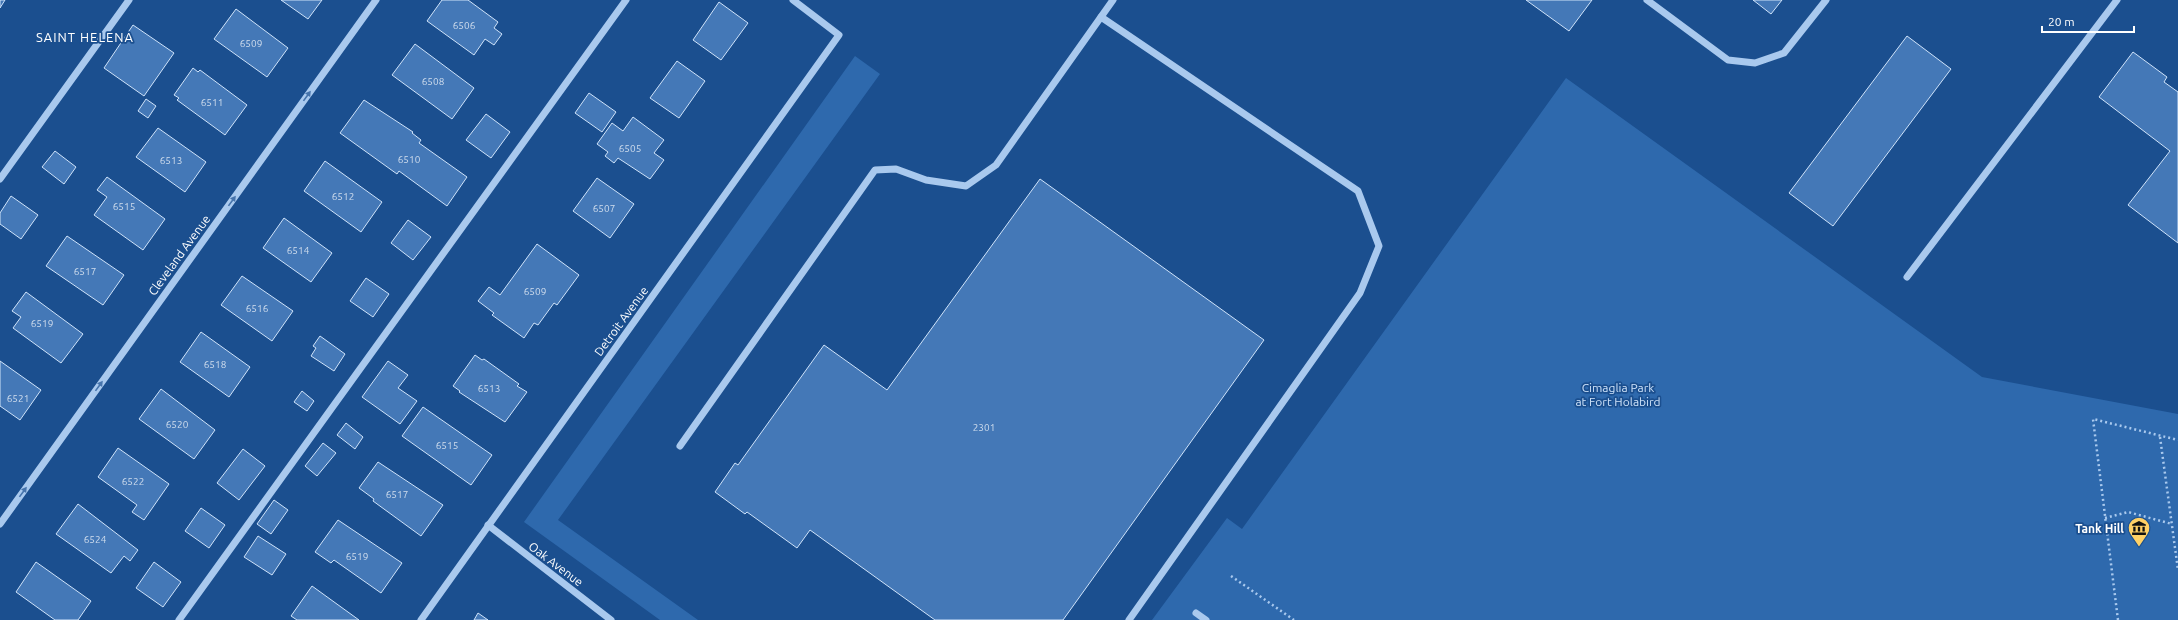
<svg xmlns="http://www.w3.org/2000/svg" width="2178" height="620" font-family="Ubuntu,sans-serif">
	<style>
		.green { fill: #2e69ad }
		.building { fill: #4478b7; stroke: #cfe3fa }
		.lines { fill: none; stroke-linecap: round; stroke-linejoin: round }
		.path { stroke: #a9c9ee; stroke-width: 2.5; stroke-dasharray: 2 3; stroke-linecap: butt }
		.minor { stroke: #a9c9ee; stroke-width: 7 }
		.oneway { fill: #4674ac }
		.labels { text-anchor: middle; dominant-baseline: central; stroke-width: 3.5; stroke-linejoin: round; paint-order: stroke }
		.number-label { font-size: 10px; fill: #d0dded }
		.street-label { font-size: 12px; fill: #fff; stroke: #1b4f8f }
		.park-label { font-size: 12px; fill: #cfe3fa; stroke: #1b4f8f }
		.poi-label { font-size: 12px; font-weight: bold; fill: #fff; stroke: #1b4f8f; text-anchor: end }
		.neighbourhood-label { font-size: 13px; letter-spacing: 1px; fill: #fff; stroke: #1b4f8f }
	</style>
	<rect width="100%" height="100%" fill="#1b4f8f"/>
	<g class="green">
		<path d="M855 56 880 74 558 520 698 620H660L524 522Z"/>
		<path d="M1566 78 1982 377 2178 414V620H1152L1227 518 1242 529Z"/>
	</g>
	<g class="building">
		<path d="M0 0H5L0 8Z"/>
		<path d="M281 0H322L308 19Z"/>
		<path d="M442 0H468L498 22 494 28 502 34 494 45 485 39 474 55 427 21Z"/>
		<path d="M1526 0H1592L1569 31Z"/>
		<path d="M1753 0H1782L1771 14Z"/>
		<path d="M719 2 748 23 721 60 693 40Z"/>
		<path d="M236 9 288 48 267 77 214 39Z"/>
		<path d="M133 25 174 53 144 96 104 68Z"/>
		<path d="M1907 36 1951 69 1833 226 1789 193Z"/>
		<path d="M415 44 474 88 452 119 392 75Z"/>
		<path d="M2133 52 2167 77 2164 82 2178 92V243L2128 205 2170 151 2099 97Z"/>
		<path d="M677 61 705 81 679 118 650 98Z"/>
		<path d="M193 68 198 72 200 70 247 105 225 135 177 100 179 98 174 95Z"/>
		<path d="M589 93 616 112 602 132 575 113Z"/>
		<path d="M146 99 156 106 148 118 138 111Z"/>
		<path d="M364 100 413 132 412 133 421 140 419 143 467 177 447 206 399 171 397 174 340 133Z"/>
		<path d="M486 114 510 132 491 158 466 140Z"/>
		<path d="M633 117 664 140 654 153 664 160 650 179 618 158 614 163 605 156 608 152 597 144 612 123 623 131Z"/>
		<path d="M158 128 206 162 185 192 136 157Z"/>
		<path d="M55 151 76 167 64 184 42 167Z"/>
		<path d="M325 161 382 202 361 232 304 191Z"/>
		<path d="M107 177 165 219 143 250 94 215 107 197 97 190Z"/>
		<path d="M597 178 634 204 610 238 573 211Z"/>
		<path d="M1040 179 1264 340 1063 620H935L810 530 797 548 747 512 745 514 715 492 735 463 738 465 824 345 887 390Z"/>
		<path d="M11 196 38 215 21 239 0 224V213Z"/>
		<path d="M284 218 332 253 311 282 263 248Z"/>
		<path d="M408 220 431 237 413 260 391 243Z"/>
		<path d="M67 236 124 275 103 305 46 266Z"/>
		<path d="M537 244 579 275 557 305 554 303 538 325 534 323 524 338 492 315 494 313 478 301 489 287 500 295Z"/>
		<path d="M242 276 293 311 272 341 221 305Z"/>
		<path d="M366 278 389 294 373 317 350 301Z"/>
		<path d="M26 292 83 334 61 363 13 328 21 317 12 311Z"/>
		<path d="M201 332 250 367 229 397 180 362Z"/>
		<path d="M320 336 345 354 334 371 311 356 316 348 313 346Z"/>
		<path d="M475 355 482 360 484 359 519 384 517 386 527 392 505 422 459 392 460 391 453 386Z"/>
		<path d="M0 361 41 390 20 420 0 406Z"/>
		<path d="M388 361 408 375 398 388 417 401 400 424 362 397Z"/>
		<path d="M161 389 215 430 194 459 139 419Z"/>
		<path d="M302 391 314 401 307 411 294 402Z"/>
		<path d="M423 407 492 455 471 485 402 436Z"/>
		<path d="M346 423 363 437 355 449 337 435Z"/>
		<path d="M323 443 336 453 317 476 305 466Z"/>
		<path d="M118 448 169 484 144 520 132 512 137 505 98 477Z"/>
		<path d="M243 449 265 466 239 500 217 483Z"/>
		<path d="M378 462 443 505 421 536 373 501 374 499 359 488Z"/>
		<path d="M274 500 288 510 271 534 257 524Z"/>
		<path d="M78 504 138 550 130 561 124 556 111 573 56 534Z"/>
		<path d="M201 508 225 525 209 548 185 531Z"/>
		<path d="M338 520 402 563 381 593 334 560 331 563 315 552Z"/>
		<path d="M258 536 286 554 272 575 244 557Z"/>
		<path d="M36 562 91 601 78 620H55L16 592Z"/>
		<path d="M154 562 181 582 163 607 136 588Z"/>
		<path d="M312 586 359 620H297L291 616Z"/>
		<path d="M478 613 488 620H474Z"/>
	</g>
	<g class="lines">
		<g class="path">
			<path d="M2160 437 2178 570"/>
			<path d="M2105 518 2128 512 2172 524"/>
			<path d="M1231 576 1294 620"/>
			<path d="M2118 620 2093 419 2178 440"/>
		</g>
		<g class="minor">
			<path d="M1647 0 1728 60 1755 63 1784 53 1826 0"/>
			<path d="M1101 17 1358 191 1379 246 1360 293 1129 620"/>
			<path d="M0 179 129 0"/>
			<path d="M1907 277 2117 0"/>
			<path d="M680 446 875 170 896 169 926 180 966 186 996 165 1113 0"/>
			<path d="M0 524 376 0"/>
			<path d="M488 525 611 620"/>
			<path d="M1196 613 1206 620"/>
			<path d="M179 620 626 0"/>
			<path d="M421 620 839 35 793 0"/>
		</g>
	</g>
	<defs><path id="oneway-solid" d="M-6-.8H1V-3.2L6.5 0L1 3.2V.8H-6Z"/></defs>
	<g class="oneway">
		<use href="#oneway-solid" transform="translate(307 96) rotate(-54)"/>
		<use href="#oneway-solid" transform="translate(232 201) rotate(-54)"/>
		<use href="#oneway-solid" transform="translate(99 386) rotate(-54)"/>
		<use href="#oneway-solid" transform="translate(23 492) rotate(-54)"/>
	</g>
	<defs>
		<g id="museum-pin" transform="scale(1.15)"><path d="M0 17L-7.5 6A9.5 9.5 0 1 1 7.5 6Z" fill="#ffd166" stroke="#1b4f8f"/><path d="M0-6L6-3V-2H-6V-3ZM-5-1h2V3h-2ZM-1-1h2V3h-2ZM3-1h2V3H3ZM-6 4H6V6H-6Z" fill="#111"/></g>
	</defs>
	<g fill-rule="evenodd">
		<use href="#museum-pin" x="2139" y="528"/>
	</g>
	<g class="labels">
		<g class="number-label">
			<text x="464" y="25">6506</text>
			<text x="251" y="43">6509</text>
			<text x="433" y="81">6508</text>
			<text x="212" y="102">6511</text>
			<text x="630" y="148">6505</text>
			<text x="409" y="159">6510</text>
			<text x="171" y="160">6513</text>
			<text x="343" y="196">6512</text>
			<text x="124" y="206">6515</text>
			<text x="604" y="208">6507</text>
			<text x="298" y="250">6514</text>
			<text x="85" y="271">6517</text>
			<text x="535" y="291">6509</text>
			<text x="257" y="308">6516</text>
			<text x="42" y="323">6519</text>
			<text x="215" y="364">6518</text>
			<text x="489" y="388">6513</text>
			<text x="18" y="398">6521</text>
			<text x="177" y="424">6520</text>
			<text x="984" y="427">2301</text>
			<text x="447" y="445">6515</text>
			<text x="133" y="481">6522</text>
			<text x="397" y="494">6517</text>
			<text x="95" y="539">6524</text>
			<text x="357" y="556">6519</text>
		</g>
		<g class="street-label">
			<text transform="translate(179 255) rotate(-54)">Cleveland Avenue</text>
			<text transform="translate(621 321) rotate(-54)">Detroit Avenue</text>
			<text transform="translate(556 564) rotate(37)">Oak Avenue</text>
		</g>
		<g class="park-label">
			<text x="1618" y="387">Cimaglia Park<tspan x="1618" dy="14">at Fort Holabird</tspan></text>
		</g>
		<g class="poi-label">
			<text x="2124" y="528">Tank Hill</text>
		</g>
		<g class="neighbourhood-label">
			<text x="85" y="37">SAINT HELENA</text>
		</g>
	</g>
	<path d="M2042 26v6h92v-6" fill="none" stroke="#ffffff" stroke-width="2"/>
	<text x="2048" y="26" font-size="12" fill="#ffffff" stroke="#1b4f8f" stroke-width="3" paint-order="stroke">20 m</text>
</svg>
